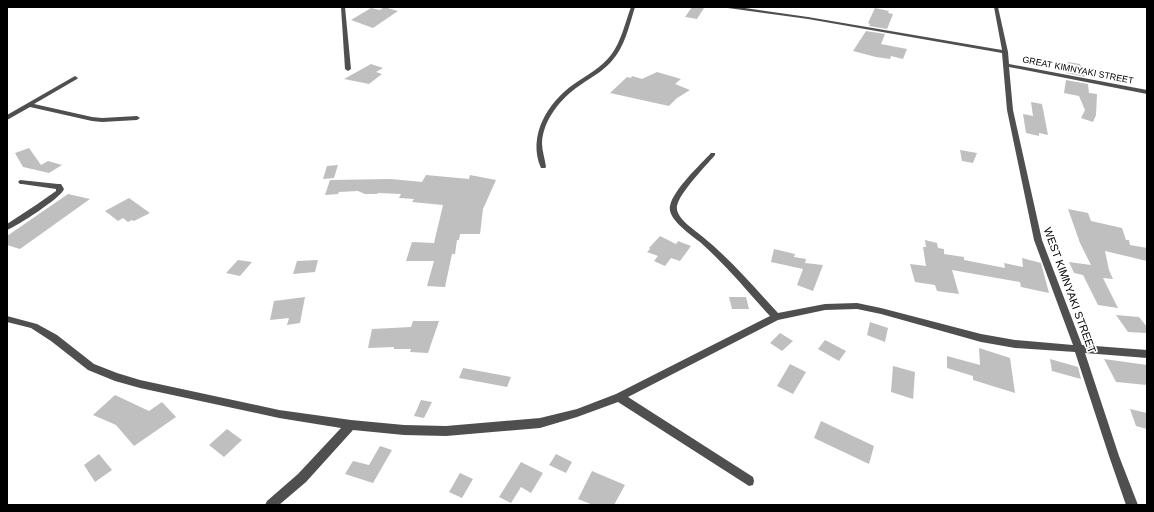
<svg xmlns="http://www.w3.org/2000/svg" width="1154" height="512" font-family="Arial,sans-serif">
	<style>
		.building { fill: #bfbfbf }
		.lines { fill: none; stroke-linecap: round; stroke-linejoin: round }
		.minor { fill: #4f4f4f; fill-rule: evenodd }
		.labels { text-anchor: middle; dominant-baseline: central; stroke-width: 3.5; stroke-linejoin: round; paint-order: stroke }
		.far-street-label { font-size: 9px; fill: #000; stroke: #fff }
		.street-label { font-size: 11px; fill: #000; stroke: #fff }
	</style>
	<rect width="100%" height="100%" fill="#fff"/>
	<g class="building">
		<path d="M384 7 398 11 373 28 351 20 371 8 380 10Z"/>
		<path d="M692 7 704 8 697 19 685 17Z"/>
		<path d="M875 8 889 11 888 13 893 14 887 29 869 26 870 24 868 23Z"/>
		<path d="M866 31 885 34 881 44 907 49 903 59 891 56 890 59 876 57 853 51Z"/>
		<path d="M1068 62 1080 64 1085 77 1066 73Z"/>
		<path d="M371 64 383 68 376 72 382 74 369 84 344 79Z"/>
		<path d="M657 72 681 79 675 84 690 90 677 98 669 106 610 93 627 77 631 78 632 76 642 79Z"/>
		<path d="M1066 80 1088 84 1089 93 1097 94 1096 115 1093 122 1081 118 1085 110 1079 96 1064 93Z"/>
		<path d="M1031 102 1042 104 1048 135 1039 133V136L1026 133 1023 114 1033 116Z"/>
		<path d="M29 148 41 165 48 161 62 165 49 173 23 167 15 153Z"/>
		<path d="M960 150 977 153 973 163 962 161Z"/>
		<path d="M338 165 334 178 323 179 327 166Z"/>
		<path d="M426 175 469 179 470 175 496 180 483 209 480 234H460L459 240H457L455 254H452L445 287 427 286 434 261H406L412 242 434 243 443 205 412 202 414 199 399 198 401 194 378 193 377 194H365L358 191 339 192 338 194 325 195 330 180 391 179 422 182Z"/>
		<path d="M68 194 90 199 20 249 7 245V236Z"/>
		<path d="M129 198 150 213 134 221 132 220 128 222 123 218 118 221 105 211Z"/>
		<path d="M1068 209 1088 213 1091 221 1122 228 1126 240H1129L1130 245 1147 248V261L1105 251 1109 270 1113 279 1103 278 1118 308 1098 305 1083 275 1074 273 1069 262 1091 265 1080 243Z"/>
		<path d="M660 236 676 244 678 241 691 246 680 261 671 258 665 266 654 261 658 256 647 252 650 249 649 248Z"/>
		<path d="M925 240 937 243 938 248 944 249V254L964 257V260L1005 268 1004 263 1023 267 1022 258 1041 263 1049 293 1021 287 1020 282 952 270 959 294 937 291 935 285 915 282 910 264 926 266 923 247H926Z"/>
		<path d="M774 249 795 254 794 257 806 259 805 263 823 265 813 291 797 285 803 269 771 262Z"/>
		<path d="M238 260 252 262 240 276 226 273Z"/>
		<path d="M318 260 315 272 293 274 297 261Z"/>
		<path d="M305 297 300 323 287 325 289 318 270 320 274 301Z"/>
		<path d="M729 297H746L749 309H732Z"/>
		<path d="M1116 315 1139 317 1147 327V333L1128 332Z"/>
		<path d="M413 321H439L428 353 410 352 411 349H394V347L368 348 372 329 411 327Z"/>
		<path d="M870 322 888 328 885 342 867 335Z"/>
		<path d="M780 333 793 341 782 351 770 343Z"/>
		<path d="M825 340 846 351 839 361 818 349Z"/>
		<path d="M979 348 1010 358 1015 393 973 380V376L947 368V356L980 365Z"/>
		<path d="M1050 359 1078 367 1081 379 1052 371Z"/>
		<path d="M1104 359 1147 365V385L1116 382Z"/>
		<path d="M790 364 806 372 793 394 777 386Z"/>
		<path d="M893 366 915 372 913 399 891 392Z"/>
		<path d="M463 368 511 377 507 387 459 378Z"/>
		<path d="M115 395 149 411 162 402 176 417 134 446 116 425 93 415Z"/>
		<path d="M421 400 432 402 424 418 414 416Z"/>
		<path d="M1130 409 1147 413V429L1136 426Z"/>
		<path d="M821 421 874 446 869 464 814 438Z"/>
		<path d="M227 429 242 440 224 457 209 445Z"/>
		<path d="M380 446 392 450 373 483 345 474 353 461 369 465Z"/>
		<path d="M99 454 112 470 95 482 84 465Z"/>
		<path d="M556 454 572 462 566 473 549 465Z"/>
		<path d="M521 462 543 473 531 493 521 487 511 503 499 497Z"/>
		<path d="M592 471 625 485 614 505H593L578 499Z"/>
		<path d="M460 473 473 479 462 498 449 492Z"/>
	</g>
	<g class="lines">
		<g class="minor">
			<path d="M341 7H345L351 69 348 71 345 69Z"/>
			<path d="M631 7H635C629 26 625 47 611 62 602 72 590 78 579 86 561 98 543 120 542 143 542 151 545 159 546 167L545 168H541C527 136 548 102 574 84 587 75 601 68 611 55 621 42 625 23 631 7Z"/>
			<path d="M726 7H738L808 17 1002 50 994 7H998L1008 52 1009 64 1147 90V94L1009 67 1013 110 1042 240 1082 345 1147 350V358L1085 353 1119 456 1138 505H1126L1109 456 1075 352 1015 348 981 342 881 314 857 309 825 310 778 320 628 397 753 477 754 481 753 485 749 486 618 402 577 417 540 428 446 436 404 435 353 430 306 482 279 505H265L267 501 298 474 341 428 279 418 140 388 115 381 88 370 51 341 31 328 7 322V316L37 324 57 335 94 364 117 373 140 380 279 410 351 420 404 425 446 426 540 418 577 409 616 394 770 316C747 291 726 265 700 242 691 235 667 219 670 206 673 190 700 165 711 153H715V155C705 167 680 192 677 206 675 218 695 230 703 237 731 260 754 287 778 313L825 304 857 303 881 308 981 334 1015 340 1073 345 1034 240 1007 110 1002 53 808 19 728 8Z"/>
			<path d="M75 76 78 78 77 79 34 104 92 117 102 118 137 116 140 118 137 120 102 122 92 121 30 107 7 120V115Z"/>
			<path d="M20 180 58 184H61L64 189C61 198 17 226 7 230V224L36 205 56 191V189L22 184H20L18 182Z"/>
		</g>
	</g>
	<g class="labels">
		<g class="far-street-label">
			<text transform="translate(1078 70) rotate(11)">GREAT KIMNYAKI STREET</text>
		</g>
		<g class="street-label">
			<text transform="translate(1070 290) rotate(70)">WEST KIMNYAKI STREET</text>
		</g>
	</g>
	<rect width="1154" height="512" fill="none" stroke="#000000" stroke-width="16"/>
</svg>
